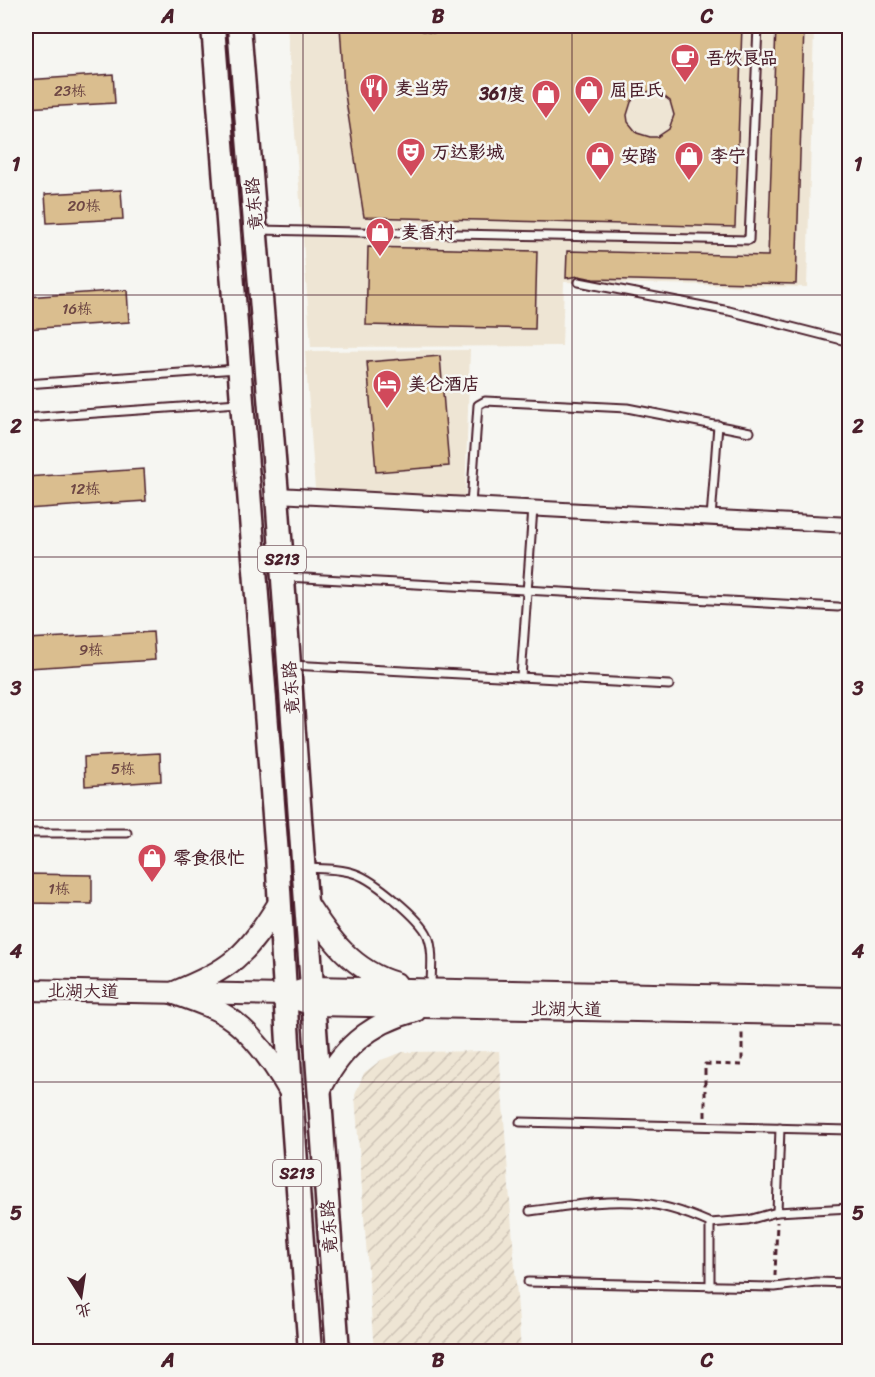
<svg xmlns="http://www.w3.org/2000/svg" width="875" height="1377" font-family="Sriracha,'LXGW WenKai TC',sans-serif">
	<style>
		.built { fill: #eee5d4 }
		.industrial { fill: url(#industrial-furrows) }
		.building { fill: #dabe8f; stroke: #4a1f2b; stroke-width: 1.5; fill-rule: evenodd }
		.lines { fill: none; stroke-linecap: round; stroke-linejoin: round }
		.lane-casing { stroke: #4a1f2b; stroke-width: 11 }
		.street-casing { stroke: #4a1f2b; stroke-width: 18 }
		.secondary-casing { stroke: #4a1f2b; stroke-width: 24 }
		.primary-casing { stroke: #4a1f2b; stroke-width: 27 }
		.path { stroke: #4a1f2b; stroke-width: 3; stroke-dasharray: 6 4.5; stroke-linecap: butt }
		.lane { stroke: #f6f6f2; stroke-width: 7 }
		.street { stroke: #f6f6f2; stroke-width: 14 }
		.secondary { stroke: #f6f6f2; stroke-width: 20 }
		.primary { stroke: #f6f6f2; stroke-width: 22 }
		.grid { fill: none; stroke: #4a1f2b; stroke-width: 1.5; stroke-opacity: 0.55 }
		.labels { text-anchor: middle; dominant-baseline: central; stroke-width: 5; stroke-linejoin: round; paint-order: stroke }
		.number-label { font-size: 15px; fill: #6e4744 }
		.shield { fill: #f6f6f2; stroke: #7e6067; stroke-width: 1.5 }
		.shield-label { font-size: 16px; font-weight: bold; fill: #4a1f2b }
		.poi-label { font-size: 18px; font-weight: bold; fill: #4a1f2b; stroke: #f6f6f2; text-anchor: start }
		.street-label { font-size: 18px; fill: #4a1f2b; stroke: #f6f6f2 }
		.neatline { fill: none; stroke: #4a1f2b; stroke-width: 2 }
		.grid-label { font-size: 20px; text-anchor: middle; font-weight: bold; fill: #4a1f2b }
	</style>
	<defs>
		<pattern id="industrial-furrows" width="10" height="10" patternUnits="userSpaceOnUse" patternTransform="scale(1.5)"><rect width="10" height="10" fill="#eee5d4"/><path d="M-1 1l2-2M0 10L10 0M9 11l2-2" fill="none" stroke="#cec4b6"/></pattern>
	</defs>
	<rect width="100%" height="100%" fill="#f6f6f2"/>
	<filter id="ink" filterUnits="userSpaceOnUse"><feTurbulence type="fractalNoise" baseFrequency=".0167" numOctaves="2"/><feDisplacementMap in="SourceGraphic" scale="12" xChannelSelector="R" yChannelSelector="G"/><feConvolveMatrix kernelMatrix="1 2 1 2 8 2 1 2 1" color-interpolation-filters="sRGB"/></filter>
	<g filter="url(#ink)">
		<g class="built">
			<path d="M287 26H814L807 287 564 282 562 346 311 347Z"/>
			<path d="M470 350 465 498 315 489 305 351Z"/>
		</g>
		<path class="industrial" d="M499 1051 521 1351H374L355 1095 364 1073 381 1060 403 1052Z"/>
		<g class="building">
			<path d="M340 26H414L423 31 433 33 456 26H742L735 227 364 217 344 88ZM650 91 658 92 670 101 674 115 669 129 657 137H650L637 133 628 122 627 115 631 102 636 96Z"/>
			<path d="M776 26H804L796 284 593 279 579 276 566 278 567 251 768 256Z"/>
			<path d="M113 74 115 103 26 108V80Z"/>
			<path d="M121 190 123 219 47 223 45 194Z"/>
			<path d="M368 247 537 251 535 329 366 325Z"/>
			<path d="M127 290 129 322 26 329V297Z"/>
			<path d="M440 356 449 466 376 472 367 362Z"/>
			<path d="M144 469 146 501 26 509V477Z"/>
			<path d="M153 632 155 660 29 668 28 639Z"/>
			<path d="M160 753 161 781 85 786 84 757Z"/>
			<path d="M26 874 92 875V904L26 903Z"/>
		</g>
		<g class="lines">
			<g class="lane-casing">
				<g id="lane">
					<path d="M258 230 749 240 758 26"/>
					<path d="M579 282 729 311 850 342"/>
					<path d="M26 384 237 369"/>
					<path d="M26 418 238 403"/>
					<path d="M471 505 478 405 485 401 627 408 750 432"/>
					<path d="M711 518 718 425"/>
					<path d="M286 577 838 607"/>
					<path d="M291 665 669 685"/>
					<path d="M521 677 533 508"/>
					<path d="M26 833H127"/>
					<path d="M305 868C322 869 340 868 356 874 374 880 421 919 428 936 434 952 431 970 431 987"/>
					<path d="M520 1122 850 1130"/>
					<path d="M530 1211C603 1202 640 1191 710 1223V1286"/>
					<path d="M777 1212 780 1128"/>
					<path d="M710 1223 748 1220 777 1212 850 1208"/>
					<path d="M528 1282 775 1287 816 1282 850 1283"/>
				</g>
			</g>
			<g class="street-casing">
				<path id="street" d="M277 495 850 525"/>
			</g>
			<g class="secondary-casing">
				<g id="secondary">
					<path d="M280 901C245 957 233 968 172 993 188 999 205 1004 220 1012 251 1029 274 1064 291 1094"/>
					<path d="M306 901C329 938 353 971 396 983"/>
					<path d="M26 990 285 995 312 987 850 998"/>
					<path d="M298 1000 313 1005 850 1015"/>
					<path d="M319 1093C339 1050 369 1023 416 1011"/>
				</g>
			</g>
			<g class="primary-casing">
				<g id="primary">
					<path d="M213 26 277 855 291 1094 310 1352"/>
					<path d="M239 26 277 495 338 1352"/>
				</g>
			</g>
			<g class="path">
				<path d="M705 1117V1064L742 1065V1030"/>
				<path d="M775 1276 777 1222"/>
			</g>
			<use href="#lane" class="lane"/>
			<use href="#street" class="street"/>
			<use href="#secondary" class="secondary"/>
			<use href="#primary" class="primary"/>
		</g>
	</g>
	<path class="grid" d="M303 26V1352M572 26V1352M26 295H850M26 557H850M26 820H850M26 1082H850"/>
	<defs>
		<g id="cafe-pin" transform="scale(1.5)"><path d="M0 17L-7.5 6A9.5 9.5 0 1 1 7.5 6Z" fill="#d1495b" stroke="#f6f6f2"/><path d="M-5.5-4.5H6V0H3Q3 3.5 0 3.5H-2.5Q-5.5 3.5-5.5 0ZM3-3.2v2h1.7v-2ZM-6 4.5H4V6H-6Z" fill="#fff"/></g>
		<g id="restaurant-pin" transform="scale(1.5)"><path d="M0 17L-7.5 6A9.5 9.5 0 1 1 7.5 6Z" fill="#d1495b" stroke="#f6f6f2"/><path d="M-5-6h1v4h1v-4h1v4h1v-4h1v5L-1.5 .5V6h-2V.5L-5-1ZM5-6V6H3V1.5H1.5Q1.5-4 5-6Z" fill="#fff"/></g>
		<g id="shop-pin" transform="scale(1.5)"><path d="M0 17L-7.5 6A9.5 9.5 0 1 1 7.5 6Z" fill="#d1495b" stroke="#f6f6f2"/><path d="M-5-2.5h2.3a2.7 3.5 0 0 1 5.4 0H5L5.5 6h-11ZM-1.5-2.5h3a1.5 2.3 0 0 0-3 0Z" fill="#fff"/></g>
		<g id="theatre-pin" transform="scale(1.5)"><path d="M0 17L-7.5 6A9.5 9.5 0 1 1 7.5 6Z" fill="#d1495b" stroke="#f6f6f2"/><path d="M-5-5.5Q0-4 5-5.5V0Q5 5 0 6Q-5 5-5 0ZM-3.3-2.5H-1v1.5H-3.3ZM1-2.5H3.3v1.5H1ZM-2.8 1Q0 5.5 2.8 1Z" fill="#fff"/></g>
		<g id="hotel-pin" transform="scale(1.5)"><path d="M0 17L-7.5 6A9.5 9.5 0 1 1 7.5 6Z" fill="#d1495b" stroke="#f6f6f2"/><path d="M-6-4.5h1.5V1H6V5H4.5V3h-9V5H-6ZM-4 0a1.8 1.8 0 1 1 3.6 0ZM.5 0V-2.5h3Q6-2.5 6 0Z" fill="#fff"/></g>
	</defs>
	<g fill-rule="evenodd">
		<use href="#cafe-pin" x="685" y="58"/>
		<use href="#restaurant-pin" x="374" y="88"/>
		<use href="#shop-pin" x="589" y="90"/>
		<use href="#shop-pin" x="546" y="94"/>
		<use href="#theatre-pin" x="411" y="152"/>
		<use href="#shop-pin" x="600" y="156"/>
		<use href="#shop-pin" x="689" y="156"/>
		<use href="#shop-pin" x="380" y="232"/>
		<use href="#hotel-pin" x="387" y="384"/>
		<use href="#shop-pin" x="152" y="858"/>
	</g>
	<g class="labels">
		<g class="number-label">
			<text x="70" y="91">23栋</text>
			<text x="84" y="206">20栋</text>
			<text x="77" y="309">16栋</text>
			<text x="85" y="489">12栋</text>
			<text x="91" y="650">9栋</text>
			<text x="123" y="769">5栋</text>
			<text x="59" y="889">1栋</text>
		</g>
		<g class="shield">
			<rect x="258" y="546" width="48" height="26" rx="4.5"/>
			<rect x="273" y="1160" width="48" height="26" rx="4.5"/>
		</g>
		<g class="shield-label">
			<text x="282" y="559">S213</text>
			<text x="297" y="1173">S213</text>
		</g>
		<g class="poi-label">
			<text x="706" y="58">吾饮良品</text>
			<text x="395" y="88">麦当劳</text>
			<text x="610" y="90">屈臣氏</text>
			<text x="525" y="94" text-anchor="end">361度</text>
			<text x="432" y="152">万达影城</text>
			<text x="621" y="156">安踏</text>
			<text x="710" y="156">李宁</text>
			<text x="401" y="232">麦香村</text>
			<text x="408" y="384">美仑酒店</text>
			<text x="173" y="858">零食很忙</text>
		</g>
		<g class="street-label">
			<text transform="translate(254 204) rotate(-95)">竟东路</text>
			<text transform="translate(291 688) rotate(-94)">竟东路</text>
			<text transform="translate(83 991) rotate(1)">北湖大道</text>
			<text transform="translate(566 1009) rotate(1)">北湖大道</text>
			<text transform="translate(329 1227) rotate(-94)">竟东路</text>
		</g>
	</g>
	<rect width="875" height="1377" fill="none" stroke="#f6f6f2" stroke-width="66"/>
	<g transform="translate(81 1296) rotate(168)" stroke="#f6f6f2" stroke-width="4.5" paint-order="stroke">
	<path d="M0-4.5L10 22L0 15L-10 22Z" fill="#4a1f2b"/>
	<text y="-9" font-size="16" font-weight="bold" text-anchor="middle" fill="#4a1f2b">北</text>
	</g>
	<rect x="33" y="33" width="809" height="1311" class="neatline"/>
	<g class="grid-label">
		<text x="168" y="23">A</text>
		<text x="438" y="23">B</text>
		<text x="707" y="23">C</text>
		<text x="16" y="171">1</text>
		<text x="858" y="171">1</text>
		<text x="16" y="433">2</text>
		<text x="858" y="433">2</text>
		<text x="16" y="695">3</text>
		<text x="858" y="695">3</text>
		<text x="16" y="958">4</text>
		<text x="858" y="958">4</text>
		<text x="16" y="1220">5</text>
		<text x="858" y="1220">5</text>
		<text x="168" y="1367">A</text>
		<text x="438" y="1367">B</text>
		<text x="707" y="1367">C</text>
	</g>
</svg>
